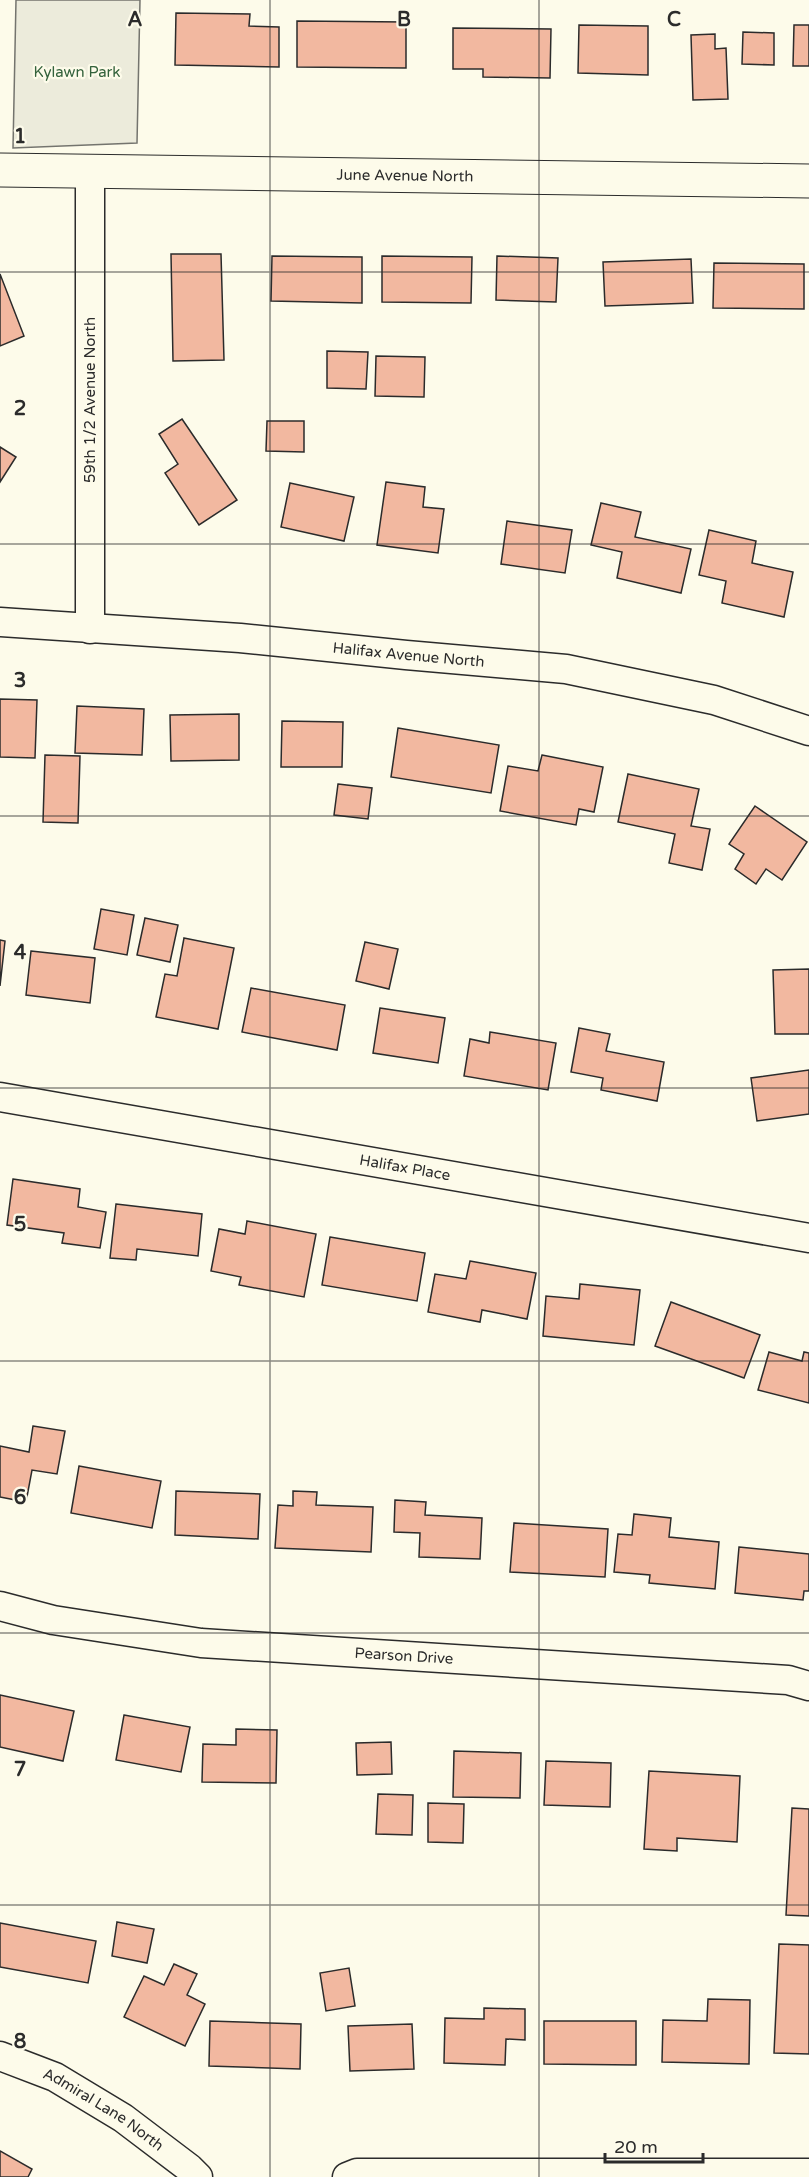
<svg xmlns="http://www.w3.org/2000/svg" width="809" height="2177" font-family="'Varela Round',sans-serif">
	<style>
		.green { fill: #ecebdb; stroke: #74746e; stroke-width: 1.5 }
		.building { fill: #f2b8a0; stroke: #2b2b2b; stroke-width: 1.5 }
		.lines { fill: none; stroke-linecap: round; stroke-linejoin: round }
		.street-casing { stroke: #2b2b2b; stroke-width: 31 }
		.secondary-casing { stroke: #2b2b2b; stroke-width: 35 }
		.street { stroke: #fdfbea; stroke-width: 28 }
		.secondary { stroke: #fdfbea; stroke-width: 33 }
		.grid { fill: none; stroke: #2b2b2b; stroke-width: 1.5; stroke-opacity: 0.55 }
		.labels { text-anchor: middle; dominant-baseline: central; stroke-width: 4.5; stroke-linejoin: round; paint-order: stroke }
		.park-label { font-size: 15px; fill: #34623c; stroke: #fdfbea }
		.street-label { font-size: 15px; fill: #2b2b2b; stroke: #fdfbea }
		.grid-label { font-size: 20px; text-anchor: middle; font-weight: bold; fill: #2b2b2b; stroke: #fdfbea; stroke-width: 4.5; stroke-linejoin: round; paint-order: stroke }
	</style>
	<rect width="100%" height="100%" fill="#fdfbea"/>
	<path class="green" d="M16 0H140L137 143 13 148Z"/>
	<g class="building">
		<path d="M176 13 250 14 249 26 279 27V67L175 65Z"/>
		<path d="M297 21 406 22V68L297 67Z"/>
		<path d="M579 25 648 26V75L578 73Z"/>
		<path d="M794 25H809V66H793Z"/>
		<path d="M453 28 551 29 550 78 483 77V69H453Z"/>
		<path d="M743 32 774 33V65L742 64Z"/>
		<path d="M715 34V49L726 48 728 99 693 100 691 35Z"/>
		<path d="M171 254H221L224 360 173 361Z"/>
		<path d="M272 256 362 257V303L271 301Z"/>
		<path d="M382 256 472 257 471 303 382 302Z"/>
		<path d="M497 256 558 258 556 302 496 300Z"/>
		<path d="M691 259 693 303 605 306 603 262Z"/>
		<path d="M714 263 804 264V309L713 308Z"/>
		<path d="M0 274 24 336 0 346Z"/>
		<path d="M327 351 368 352 366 389 327 388Z"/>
		<path d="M376 356 425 357 424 397 375 396Z"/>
		<path d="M182 419 237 500 199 525 165 473 178 464 159 434Z"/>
		<path d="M267 421H304V452L266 451Z"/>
		<path d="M0 447 16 457 0 482Z"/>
		<path d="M386 482 425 487 423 507 444 509 438 553 377 545Z"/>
		<path d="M290 483 354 497 344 541 281 527Z"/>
		<path d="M601 503 641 512 635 537 691 549 681 593 617 578 622 552 591 545Z"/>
		<path d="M507 521 572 530 565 573 501 564Z"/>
		<path d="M709 530 756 541 752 563 793 572 784 617 722 603 726 581 699 575Z"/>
		<path d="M0 699 37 700 35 758 0 757Z"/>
		<path d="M77 706 144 709 142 755 75 753Z"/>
		<path d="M239 714V760L171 761 170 715Z"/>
		<path d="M282 721 343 722 342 767H281Z"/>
		<path d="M398 728 499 745 491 793 391 777Z"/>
		<path d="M45 755 80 756 78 823 43 822Z"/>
		<path d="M542 755 603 767 594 812 579 809 576 825 500 811 508 766 538 771Z"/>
		<path d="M628 774 699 789 691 826 710 829 702 870 669 863 675 834 618 822Z"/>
		<path d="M338 784 372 788 368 819 334 815Z"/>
		<path d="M755 806 807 842 782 880 766 869 756 884 735 869 744 854 729 844Z"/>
		<path d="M101 909 134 915 127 955 94 949Z"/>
		<path d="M145 918 178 925 170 962 137 955Z"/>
		<path d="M184 938 234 948 218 1029 156 1017 165 974 177 976Z"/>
		<path d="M0 940 5 941 0 986Z"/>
		<path d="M365 942 398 949 389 989 356 981Z"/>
		<path d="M31 951 95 958 90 1003 26 995Z"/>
		<path d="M809 969V1034H775L773 970Z"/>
		<path d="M251 988 345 1005 337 1050 242 1032Z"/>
		<path d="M380 1008 445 1018 438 1063 373 1053Z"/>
		<path d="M579 1028 610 1034 606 1051 664 1062 657 1101 601 1090 603 1078 571 1072Z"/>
		<path d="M490 1032 556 1043 548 1090 464 1076 470 1039 489 1043Z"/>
		<path d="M809 1070V1114L757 1121 751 1078Z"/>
		<path d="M13 1179 80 1189 78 1207 106 1212 100 1248 62 1243 64 1233 7 1225Z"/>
		<path d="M116 1204 202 1214 198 1256 137 1249 136 1260 110 1258Z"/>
		<path d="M247 1221 316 1234 304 1297 239 1285 241 1277 211 1271 219 1229 245 1234Z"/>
		<path d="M330 1237 425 1253 417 1301 322 1285Z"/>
		<path d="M470 1261 536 1273 527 1319 482 1310 480 1322 428 1312 435 1274 466 1279Z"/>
		<path d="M580 1284 640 1290 634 1345 543 1336 546 1296 579 1299Z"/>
		<path d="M671 1302 760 1335 744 1378 655 1346Z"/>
		<path d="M769 1352 802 1361 804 1352 809 1353V1403L758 1390Z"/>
		<path d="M33 1426 65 1431 57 1474 32 1470 26 1502 0 1497V1446L29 1452Z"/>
		<path d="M79 1466 161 1481 152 1528 71 1513Z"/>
		<path d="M176 1491 260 1494 258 1539 175 1535Z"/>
		<path d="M293 1491 317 1492 316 1505 373 1507 371 1552 275 1548 278 1505 293 1506Z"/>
		<path d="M395 1500 426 1502 425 1515 482 1518 480 1559 419 1557 420 1533 394 1532Z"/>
		<path d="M634 1514 671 1518 669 1537 719 1542 715 1589 649 1583 650 1575 614 1572 618 1534 632 1535Z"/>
		<path d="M514 1523 608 1529 605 1577 510 1572Z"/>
		<path d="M739 1547 809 1554V1591H804L803 1600 735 1593Z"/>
		<path d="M0 1695 74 1711 63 1761 0 1747Z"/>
		<path d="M124 1715 190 1727 181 1772 116 1760Z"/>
		<path d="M236 1729 277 1730 276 1783 202 1782 203 1744 236 1745Z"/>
		<path d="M391 1742 392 1774 357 1775 356 1743Z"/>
		<path d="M454 1751 521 1753 520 1798 453 1797Z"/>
		<path d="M546 1761 611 1763 610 1807 544 1805Z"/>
		<path d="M649 1771 740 1776 737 1842 677 1838V1851L644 1849Z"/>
		<path d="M378 1794 413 1795 412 1835 376 1834Z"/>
		<path d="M428 1803 464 1804 463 1843 428 1842Z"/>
		<path d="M792 1808 809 1809V1916L786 1915Z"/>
		<path d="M117 1922 154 1929 147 1963 112 1956Z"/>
		<path d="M0 1923 96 1941 88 1983 0 1967Z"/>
		<path d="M779 1944 809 1945V2054L774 2053Z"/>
		<path d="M174 1964 197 1974 187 1995 205 2004 185 2046 124 2017 144 1976 164 1985Z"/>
		<path d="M349 1968 355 2006 326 2011 320 1973Z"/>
		<path d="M708 1999 750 2000 749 2064 662 2062 663 2020 707 2021Z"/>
		<path d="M484 2008 525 2009V2040L506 2039 505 2065 444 2063 445 2018 484 2019Z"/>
		<path d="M210 2021 301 2024 300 2069 209 2066Z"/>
		<path d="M544 2021H636V2065L544 2064Z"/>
		<path d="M412 2024 414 2069 350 2071 348 2026Z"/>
		<path d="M0 2151 32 2169 28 2177H0Z"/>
	</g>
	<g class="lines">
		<g class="street-casing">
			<g id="street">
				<path d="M90 172V629"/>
				<path id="s1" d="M0 622 240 638 406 655 566 669 714 700 809 731"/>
				<path id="s2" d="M0 1097 809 1238"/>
				<path id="s3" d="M0 1606 53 1620 201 1643 788 1680 809 1686"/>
				<path id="s4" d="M0 2056 55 2077 123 2118 189 2168 198 2177"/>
				<path d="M347 2177 357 2173H809"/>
			</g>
		</g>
		<g class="secondary-casing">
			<g id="secondary">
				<path id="s5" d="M0 170 809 181"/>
			</g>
		</g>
		<use href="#street" class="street"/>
		<use href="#secondary" class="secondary"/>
	</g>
	<path class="grid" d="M270 0V2177M539 0V2177M0 272H809M0 544H809M0 816H809M0 1088H809M0 1361H809M0 1633H809M0 1905H809"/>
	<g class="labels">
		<g class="park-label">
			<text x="77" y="72">Kylawn Park</text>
		</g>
		<g class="street-label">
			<text stroke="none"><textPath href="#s5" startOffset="405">June Avenue North</textPath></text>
			<text transform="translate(90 400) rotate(-90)">59th 1/2 Avenue North</text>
			<text stroke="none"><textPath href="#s1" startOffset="410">Halifax Avenue North</textPath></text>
			<text stroke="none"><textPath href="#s2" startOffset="411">Halifax Place</textPath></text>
			<text stroke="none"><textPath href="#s3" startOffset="408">Pearson Drive</textPath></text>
			<text stroke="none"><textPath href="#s4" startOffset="117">Admiral Lane North</textPath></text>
		</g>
	</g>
	<g class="grid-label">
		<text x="135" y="26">A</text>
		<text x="404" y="26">B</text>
		<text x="674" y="26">C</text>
		<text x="20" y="143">1</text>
		<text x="20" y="415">2</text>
		<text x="20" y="687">3</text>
		<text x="20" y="959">4</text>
		<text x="20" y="1231">5</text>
		<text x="20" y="1504">6</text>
		<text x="20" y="1776">7</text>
		<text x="20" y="2048">8</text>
	</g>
	<path d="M605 2153v9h98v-9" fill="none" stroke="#2b2b2b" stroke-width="3"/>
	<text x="614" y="2153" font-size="18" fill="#2b2b2b" stroke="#fdfbea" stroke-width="4.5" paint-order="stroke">20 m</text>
</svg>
